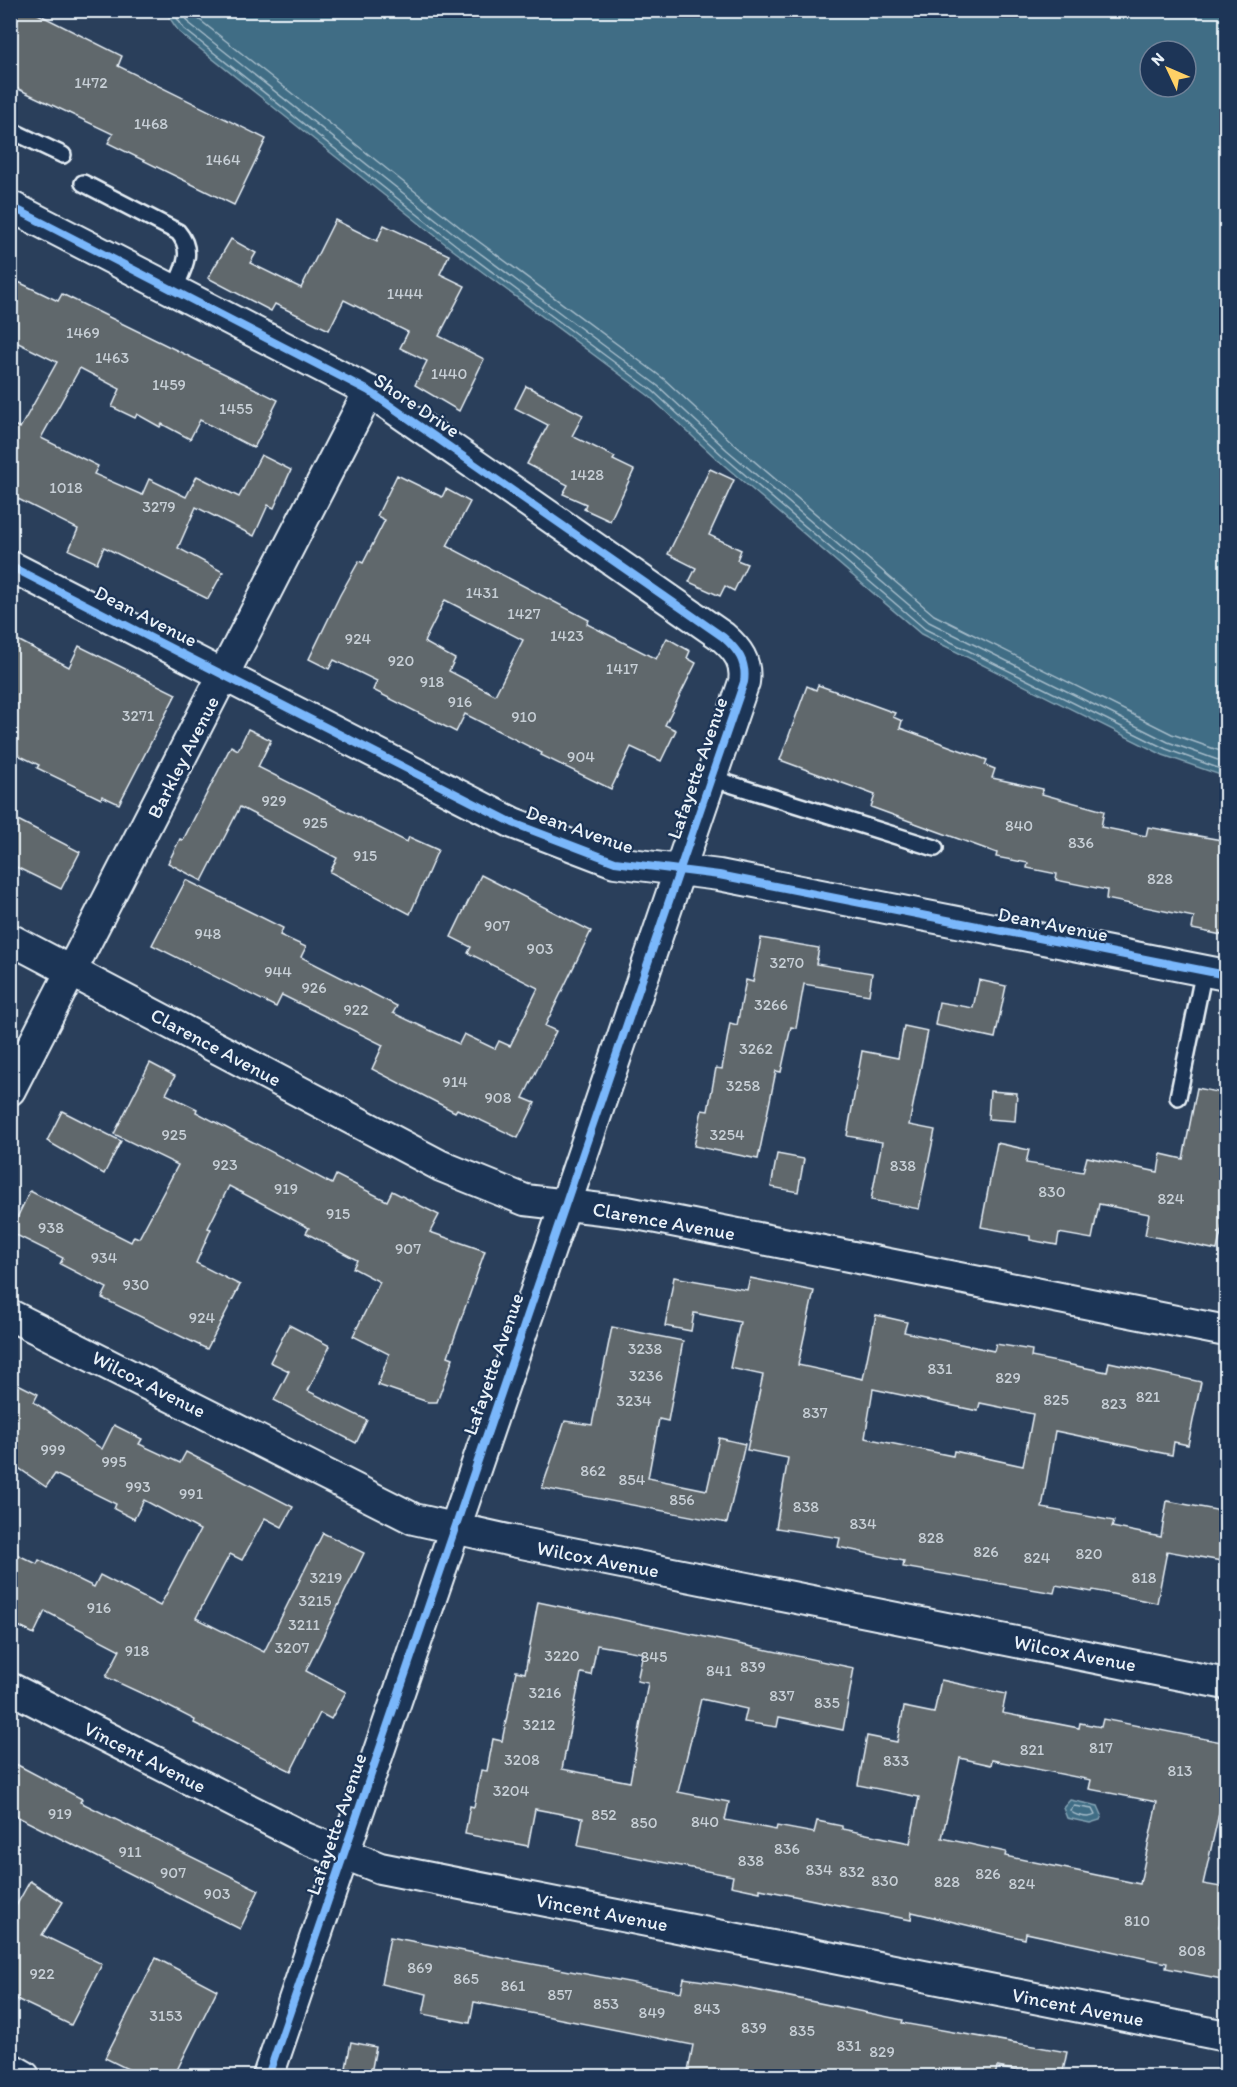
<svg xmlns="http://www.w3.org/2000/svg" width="1237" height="2087" font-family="Itim,sans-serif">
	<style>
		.water { fill: #406d85; stroke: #83a2b3; stroke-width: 1.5; fill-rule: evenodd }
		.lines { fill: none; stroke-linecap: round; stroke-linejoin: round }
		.shore { stroke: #a5bcca; stroke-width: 1.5 }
		.building { fill: #60676c; stroke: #e8f1f8; stroke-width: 1.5; fill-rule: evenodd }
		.lane-casing { stroke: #e8f1f8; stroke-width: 20 }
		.street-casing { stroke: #e8f1f8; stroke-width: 34 }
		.lane { stroke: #1d3557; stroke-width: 15 }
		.street { stroke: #1d3557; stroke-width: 30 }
		.cycleway-casing { stroke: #1d3557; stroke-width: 11 }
		.cycleway { stroke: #7ab7fb; stroke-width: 8 }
		.labels { text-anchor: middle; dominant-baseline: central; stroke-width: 4.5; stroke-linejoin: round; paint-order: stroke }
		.number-label { font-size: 16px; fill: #c6ced5 }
		.street-label { font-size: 20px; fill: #e8f1f8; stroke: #1d3557 }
	</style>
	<rect width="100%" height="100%" fill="#2a3f5b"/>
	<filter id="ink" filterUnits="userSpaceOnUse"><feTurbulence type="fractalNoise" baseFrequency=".0167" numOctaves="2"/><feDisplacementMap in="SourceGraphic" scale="12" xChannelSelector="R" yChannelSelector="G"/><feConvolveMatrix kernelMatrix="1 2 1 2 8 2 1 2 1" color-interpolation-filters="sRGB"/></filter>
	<g filter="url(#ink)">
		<g class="water">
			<path d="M165 11H1226V777L1163 755 921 634 718 460 649 396 453 250 179 32ZM1150 51H1186V87H1150Z"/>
			<path d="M1070 1800 1098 1806 1102 1815 1100 1820 1090 1823 1067 1818 1063 1808Z"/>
		</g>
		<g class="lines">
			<g class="shore">
				<path d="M172 10 184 29 456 245 653 391 722 455 925 629 1166 749 1226 771"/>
				<path d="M181 10 190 24 461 239 658 386 727 450 929 622 1168 742 1226 763"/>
				<path d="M192 10 196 17 466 232 664 379 733 443 934 615 1172 734 1226 753"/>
				<path d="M1074 1806 1092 1809 1095 1815C1089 1819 1073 1816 1070 1810Z"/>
			</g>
		</g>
		<g class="building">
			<path d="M10 10H30L122 56 118 66 266 139 234 205 108 143 113 134 10 85Z"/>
			<path d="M335 220 377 241 384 225 449 255 440 274 465 286 439 336 484 359 459 411 415 385 427 361 400 348 408 332 344 300 329 330 275 304 271 311 208 278 231 239 256 253 250 263 301 288Z"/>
			<path d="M10 278 58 301 62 294 278 400 254 448 200 420 190 439 162 424 160 427 137 414 135 418 112 407 120 389 80 368 41 438 98 466 94 474 142 495 149 479 186 497 197 476 239 497 261 455 291 470 274 508 268 505 254 536 196 507 178 548 223 572 208 599 104 547 97 563 69 550 78 529 10 495V423L20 428 57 362 10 339Z"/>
			<path d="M526 386 583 415 572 436 615 457 613 460 634 470 610 521 584 509 586 504 563 494 568 485 527 464 548 425 515 408Z"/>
			<path d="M710 469 734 480 709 535 741 550 737 560 747 564 734 591 725 586 720 596 689 582 696 568 668 554Z"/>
			<path d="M397 475 442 497 446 489 470 502 447 546 589 620 587 624 656 659 667 638 690 651 687 658 696 663 665 725 676 730 661 761 631 747 611 789 541 755 542 753 465 714 456 732 373 690 377 681 334 660 329 669 309 659 340 595 359 561 363 563 385 520 377 516ZM445 600 523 640 495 695 449 671 455 659 424 642Z"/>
			<path d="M10 636 69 667 79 646 176 694 119 804 102 796 101 799 37 768 39 765 10 751Z"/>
			<path d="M818 685 895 713 893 717 902 721 900 728 987 760 985 765 995 769 992 778 1043 789 1042 794 1104 811 1101 827 1146 836 1148 827 1227 841V936L1192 929 1194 917 1106 899 1107 890 1056 880 1057 874 1027 868 1028 863 996 857 997 853 871 807 875 795 780 760 807 686 816 690Z"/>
			<path d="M248 729 271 740 258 767 407 842 409 837 438 850 410 914 330 872 337 858 240 807 202 881 168 863 180 839 183 840 231 746 238 750Z"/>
			<path d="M10 816 80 852 61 889 10 864Z"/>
			<path d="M481 875 591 931 545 1026 556 1031 523 1098 535 1103 518 1138 457 1109 455 1112 372 1069 383 1045 282 995 276 1007 152 945 186 880 283 928 280 935 306 947 301 957 397 1006 393 1013 459 1044 464 1034 495 1049 499 1041 510 1046 538 988 468 953 471 947 451 937Z"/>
			<path d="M761 938 819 948 816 964 872 973 869 995 804 984 796 1028 791 1027 781 1072 776 1071 758 1159 694 1146 702 1110 708 1111 716 1068 722 1069 730 1023 737 1025 746 980 753 982Z"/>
			<path d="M979 980 1006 986 995 1038 935 1025 939 1002 973 1008Z"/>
			<path d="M904 1026 928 1031 909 1125 935 1130 919 1209 871 1200 882 1142 847 1136 862 1051 898 1058Z"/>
			<path d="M150 1063 175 1076 166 1094 197 1109 196 1112 332 1184 336 1175 387 1201 392 1191 439 1215 430 1232 485 1251 448 1356 453 1358 437 1402H428L378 1385 389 1354 353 1336 380 1282 353 1268 357 1260 306 1233 309 1228 229 1186 208 1228 211 1229 196 1263 240 1285 207 1349 102 1298 107 1288 60 1264 63 1258 10 1232 30 1191 131 1242 134 1236 139 1238 178 1165 114 1134Z"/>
			<path d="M1197 1088 1227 1094V1205L1217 1250 1145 1235 1149 1214 1099 1204 1092 1239 1059 1233 1057 1245 1030 1240V1236L981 1227 997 1143 1029 1150 1026 1163 1083 1172 1087 1157 1158 1172 1161 1154 1183 1159Z"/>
			<path d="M990 1091 1017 1093 1015 1121 988 1119Z"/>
			<path d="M62 1111 121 1141 104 1174 47 1141Z"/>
			<path d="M777 1154 804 1159 798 1192 771 1187Z"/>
			<path d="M674 1277 747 1290 750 1278 814 1291 798 1365 863 1379 876 1315 907 1322 904 1332 994 1351 996 1344 1032 1350 1031 1357 1107 1372 1109 1362 1201 1382 1188 1445 1174 1442 1172 1455 1055 1431 1042 1508 1114 1521 1112 1527 1161 1537 1167 1501 1227 1512V1562L1167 1551 1157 1603 1093 1590 1092 1592 1056 1585 1054 1593 903 1567 904 1561 838 1547 840 1538 776 1528 788 1458 747 1450 763 1375 730 1368 740 1322 694 1313 691 1331 665 1326ZM873 1389 978 1411 980 1403 1033 1414 1023 1466 954 1451 953 1456 865 1438Z"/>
			<path d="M289 1325 330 1346 308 1391 367 1420 356 1443 274 1400 289 1371 270 1362Z"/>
			<path d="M612 1327 683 1341 668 1421 659 1419 648 1478 707 1490 719 1438 745 1444 727 1523 542 1488 565 1421 592 1425Z"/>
			<path d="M10 1380 38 1394 34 1402 102 1449 114 1425 142 1439 139 1444 180 1463 186 1452 293 1507 282 1527 265 1518 242 1560 230 1554 196 1618 264 1652 323 1533 364 1553 306 1671 346 1692 331 1719 320 1713 291 1771 194 1723 195 1720 160 1702 106 1677 120 1650 45 1611 34 1634 10 1622V1551L37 1564 39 1560 94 1587 100 1575 160 1606 200 1530 144 1500 134 1519 114 1509 116 1504 55 1474 46 1487 10 1462Z"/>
			<path d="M538 1602 854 1668 843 1730 779 1717 777 1727 744 1722 747 1709 701 1699 678 1792 729 1802 725 1820 776 1830 777 1826 814 1833 817 1821 842 1826V1829L910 1843 919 1797 858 1785 867 1736 897 1742 904 1707 934 1713 941 1680 1006 1694 1002 1713 1079 1728 1080 1723 1101 1727 1103 1719 1227 1743V1800H1222L1203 1884 1227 1888 1219 1927 1227 1929V1980L1166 1968 1167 1963 1026 1933 1025 1939 912 1912 911 1920 760 1889V1892L731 1886 733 1876 578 1846 583 1818 535 1809 528 1846 465 1834 470 1806 474 1807 481 1770 487 1771 493 1739 502 1741 516 1671 525 1673ZM597 1645 643 1653 637 1681 648 1683 630 1782 562 1769 581 1673 591 1675ZM960 1758 991 1765 992 1760 1091 1780 1089 1789 1157 1802 1140 1884 1005 1856 1006 1852 942 1838Z"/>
			<path d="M10 1761 82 1799 80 1802 259 1890 240 1929 10 1813Z"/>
			<path d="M30 1881 63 1902 42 1935 102 1964 71 2025 10 1996V1917Z"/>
			<path d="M390 1937 681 1992 684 1978 731 1985 903 2020 902 2023 1067 2052 1062 2076H1043L997 2067 995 2076H687L693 2045 474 2002 470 2023 423 2014 427 1994 381 1984Z"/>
			<path d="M156 1958 217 1990 174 2076H142L105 2058Z"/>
			<path d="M351 2042 376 2047 371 2073 346 2068Z"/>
		</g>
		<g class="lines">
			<g class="lane-casing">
				<g id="lane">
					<path d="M10 130 63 155"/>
					<path d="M83 183 178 232C195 252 183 269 174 290"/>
					<path d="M711 778 935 848"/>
					<path d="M1178 1097 1204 970"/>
				</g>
			</g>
			<g class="street-casing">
				<g id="street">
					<path d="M10 206 369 391 723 637C738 650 747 662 744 682L711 778 268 2076"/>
					<path d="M10 566 513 823 615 862 719 875 1226 975"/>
					<path d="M10 939 441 1166 525 1200 627 1212 1226 1331"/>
					<path d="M10 1090 369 391"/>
					<path d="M10 1315 414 1519 517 1542 1226 1684"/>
					<path d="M10 1688 305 1838 380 1868 1226 2036"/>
					<path d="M10 2068 24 2076"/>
				</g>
			</g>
			<use href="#lane" class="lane"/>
			<use href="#street" class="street"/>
			<g class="cycleway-casing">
				<g id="cycleway">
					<path d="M10 206 369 391 723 637C738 650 747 662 744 682L711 778 268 2076"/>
					<path d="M10 566 513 823 615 862 719 875 1226 975"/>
				</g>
			</g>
			<use href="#cycleway" class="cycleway"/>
		</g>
	</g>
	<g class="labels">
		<g class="number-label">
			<text x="91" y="82">1472</text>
			<text x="151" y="123">1468</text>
			<text x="223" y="159">1464</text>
			<text x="405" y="293">1444</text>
			<text x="83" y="332">1469</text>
			<text x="112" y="357">1463</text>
			<text x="449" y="373">1440</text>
			<text x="169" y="384">1459</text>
			<text x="236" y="408">1455</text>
			<text x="587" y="474">1428</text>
			<text x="66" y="487">1018</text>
			<text x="159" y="506">3279</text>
			<text x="482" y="592">1431</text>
			<text x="524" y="613">1427</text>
			<text x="567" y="635">1423</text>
			<text x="358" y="638">924</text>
			<text x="401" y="660">920</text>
			<text x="622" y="668">1417</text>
			<text x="432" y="681">918</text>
			<text x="460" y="701">916</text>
			<text x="138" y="715">3271</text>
			<text x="524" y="716">910</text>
			<text x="581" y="756">904</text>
			<text x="274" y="800">929</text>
			<text x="315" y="822">925</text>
			<text x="1019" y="825">840</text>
			<text x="1081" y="842">836</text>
			<text x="365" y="855">915</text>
			<text x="1160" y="878">828</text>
			<text x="497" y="925">907</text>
			<text x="208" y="933">948</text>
			<text x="540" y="948">903</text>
			<text x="787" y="962">3270</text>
			<text x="278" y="971">944</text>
			<text x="314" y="987">926</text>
			<text x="771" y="1004">3266</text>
			<text x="356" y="1009">922</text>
			<text x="756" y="1048">3262</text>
			<text x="455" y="1081">914</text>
			<text x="743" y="1085">3258</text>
			<text x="498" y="1097">908</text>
			<text x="174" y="1134">925</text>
			<text x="727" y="1134">3254</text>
			<text x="225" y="1164">923</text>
			<text x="903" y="1165">838</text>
			<text x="286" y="1188">919</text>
			<text x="1052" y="1191">830</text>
			<text x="1171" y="1198">824</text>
			<text x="338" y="1213">915</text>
			<text x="51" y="1227">938</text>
			<text x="408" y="1248">907</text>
			<text x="104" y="1257">934</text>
			<text x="136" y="1284">930</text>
			<text x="202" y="1317">924</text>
			<text x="645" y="1348">3238</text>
			<text x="940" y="1368">831</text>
			<text x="646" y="1375">3236</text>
			<text x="1008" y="1377">829</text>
			<text x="1148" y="1396">821</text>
			<text x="1056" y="1399">825</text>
			<text x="634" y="1400">3234</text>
			<text x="1114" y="1403">823</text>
			<text x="815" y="1412">837</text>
			<text x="53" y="1449">999</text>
			<text x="114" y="1461">995</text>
			<text x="593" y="1470">862</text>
			<text x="632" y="1479">854</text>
			<text x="138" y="1486">993</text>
			<text x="191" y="1493">991</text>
			<text x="682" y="1499">856</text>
			<text x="806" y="1506">838</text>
			<text x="863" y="1523">834</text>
			<text x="931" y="1537">828</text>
			<text x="986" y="1551">826</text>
			<text x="1089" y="1553">820</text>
			<text x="1037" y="1557">824</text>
			<text x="326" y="1577">3219</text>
			<text x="1144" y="1577">818</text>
			<text x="315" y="1600">3215</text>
			<text x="99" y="1607">916</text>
			<text x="304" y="1624">3211</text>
			<text x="292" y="1647">3207</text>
			<text x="137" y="1650">918</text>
			<text x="562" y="1655">3220</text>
			<text x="654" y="1656">845</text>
			<text x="753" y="1666">839</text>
			<text x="719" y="1670">841</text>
			<text x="545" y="1692">3216</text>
			<text x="782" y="1695">837</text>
			<text x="827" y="1702">835</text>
			<text x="539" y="1724">3212</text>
			<text x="1101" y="1747">817</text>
			<text x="1032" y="1749">821</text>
			<text x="522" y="1759">3208</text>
			<text x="896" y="1760">833</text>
			<text x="1180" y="1770">813</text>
			<text x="511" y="1790">3204</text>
			<text x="60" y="1813">919</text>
			<text x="604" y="1814">852</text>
			<text x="705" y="1821">840</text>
			<text x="644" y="1822">850</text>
			<text x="787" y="1848">836</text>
			<text x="130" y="1851">911</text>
			<text x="751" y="1860">838</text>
			<text x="819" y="1869">834</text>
			<text x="852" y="1871">832</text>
			<text x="173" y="1872">907</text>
			<text x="988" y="1873">826</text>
			<text x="885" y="1880">830</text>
			<text x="947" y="1881">828</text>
			<text x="1022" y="1883">824</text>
			<text x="217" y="1893">903</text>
			<text x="1137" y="1920">810</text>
			<text x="1192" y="1950">808</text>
			<text x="420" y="1967">869</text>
			<text x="42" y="1973">922</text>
			<text x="466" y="1978">865</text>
			<text x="513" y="1985">861</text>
			<text x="560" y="1994">857</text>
			<text x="606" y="2003">853</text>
			<text x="707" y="2008">843</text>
			<text x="652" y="2012">849</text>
			<text x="166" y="2015">3153</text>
			<text x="754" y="2027">839</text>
			<text x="802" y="2030">835</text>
			<text x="849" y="2045">831</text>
			<text x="882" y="2051">829</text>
		</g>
		<g class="street-label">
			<text transform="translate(417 405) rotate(34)">Shore Drive</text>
			<text transform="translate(146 616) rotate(27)">Dean Avenue</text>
			<text transform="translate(183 757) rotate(-63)">Barkley Avenue</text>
			<text transform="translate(697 768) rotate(-71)">Lafayette Avenue</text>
			<text transform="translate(580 829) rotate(19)">Dean Avenue</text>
			<text transform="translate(1053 924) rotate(11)">Dean Avenue</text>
			<text transform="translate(216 1047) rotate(28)">Clarence Avenue</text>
			<text transform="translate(664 1221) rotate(10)">Clarence Avenue</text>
			<text transform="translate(493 1364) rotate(-71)">Lafayette Avenue</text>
			<text transform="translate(149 1384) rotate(27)">Wilcox Avenue</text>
			<text transform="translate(598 1559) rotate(11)">Wilcox Avenue</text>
			<text transform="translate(1075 1653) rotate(11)">Wilcox Avenue</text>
			<text transform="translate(145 1757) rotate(27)">Vincent Avenue</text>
			<text transform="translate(336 1824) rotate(-71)">Lafayette Avenue</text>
			<text transform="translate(602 1912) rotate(11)">Vincent Avenue</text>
			<text transform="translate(1078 2007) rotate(11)">Vincent Avenue</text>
		</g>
	</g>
	<rect width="1237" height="2087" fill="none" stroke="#1d3557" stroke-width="36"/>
	<rect x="18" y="18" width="1201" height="2051" fill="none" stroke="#e8f1f8" stroke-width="2" filter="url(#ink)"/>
	<g transform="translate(1168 69) rotate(314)"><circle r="28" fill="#1d3557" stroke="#6e8097" stroke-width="1.5"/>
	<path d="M0-4.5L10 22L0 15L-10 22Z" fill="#ffd166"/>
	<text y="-9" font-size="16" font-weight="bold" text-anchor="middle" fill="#e8f1f8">N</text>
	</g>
</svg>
